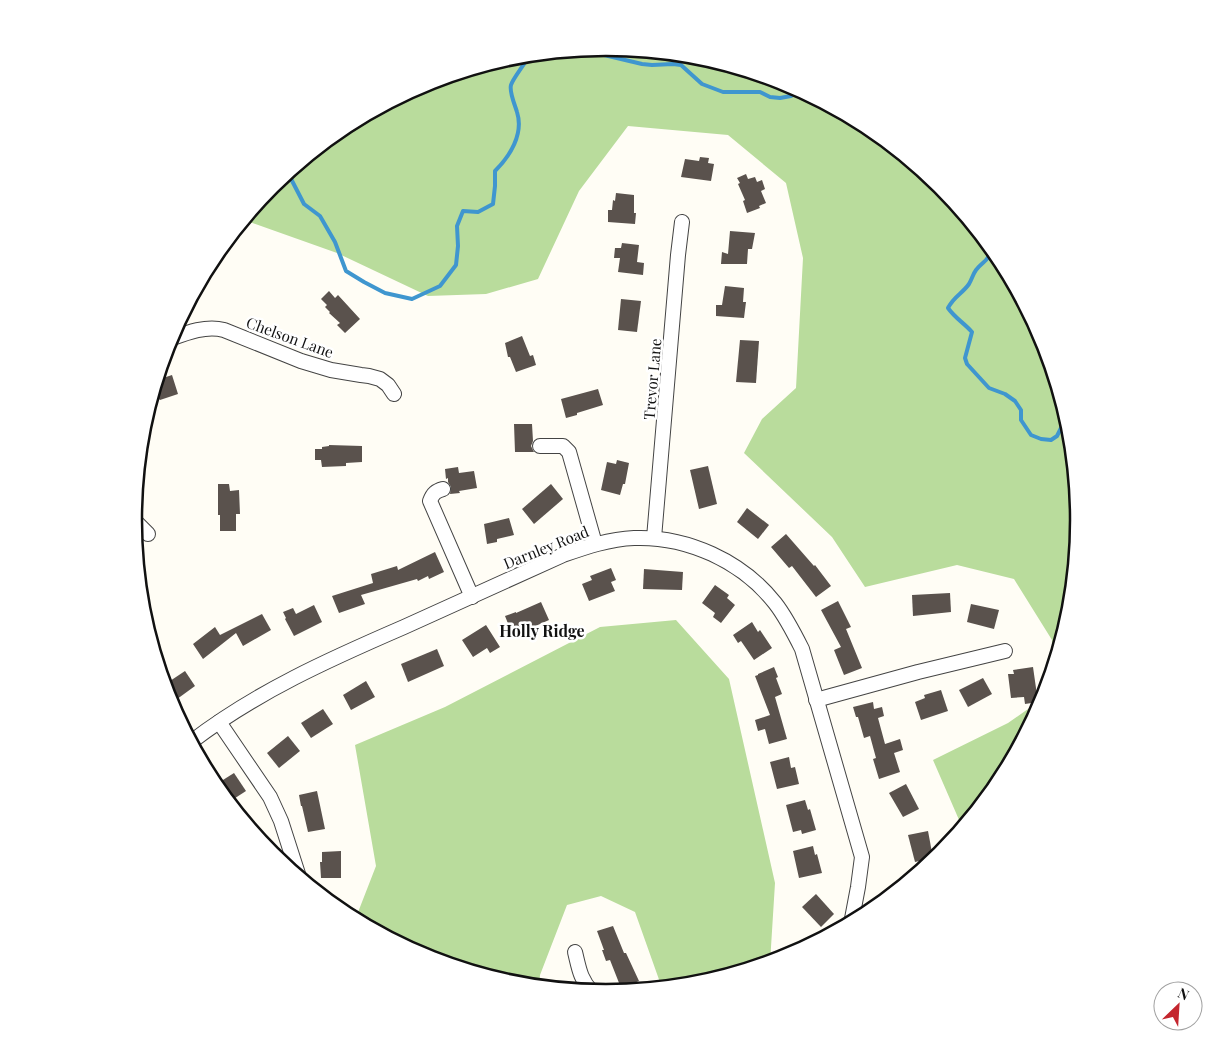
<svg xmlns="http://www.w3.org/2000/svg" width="1213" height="1041" font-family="'Playfair Display',serif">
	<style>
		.forest { fill: #b9dc9c }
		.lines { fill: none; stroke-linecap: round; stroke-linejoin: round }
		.stream { stroke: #3f96cf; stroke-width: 4 }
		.building { fill: #5a524d }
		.minor-casing { stroke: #444; stroke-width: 16 }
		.minor { stroke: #fff; stroke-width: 14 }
		.labels { text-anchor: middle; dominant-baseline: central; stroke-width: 5; stroke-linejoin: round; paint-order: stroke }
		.street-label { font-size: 15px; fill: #111; stroke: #fff }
		.neighbourhood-label { font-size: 16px; font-weight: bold; fill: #111; stroke: #fff }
		.rim { fill: none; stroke: #111; stroke-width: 2.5 }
	</style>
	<rect width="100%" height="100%" fill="#fffdf5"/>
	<g class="forest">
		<path d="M607 48 699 57 788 84 870 127 941 186 1000 258 1044 340 1070 429 1079 521 1070 613 1051 677 1052 640 1014 579 957 565 865 587 832 537 744 453 762 419 796 388 803 258 786 183 728 135 628 126 579 191 538 279 486 294 428 296 337 253 244 220 272 186 344 127 426 83 515 57Z"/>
		<path d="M676 620 729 679 775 883 770 963 698 984 662 988 635 912 601 896 567 905 540 975 539 987 514 984 425 957 355 920 376 866 355 745 445 707 600 627Z"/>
		<path d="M1045 697 1043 702 1000 784 963 829 933 760 1008 723Z"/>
	</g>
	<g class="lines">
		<g class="stream">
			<path d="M583 50 642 64 652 65 673 64 681 65 702 84 723 92H760L770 97 780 98 791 96 801 91"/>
			<path d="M288 173 304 204 320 216 335 242 346 271 364 282 385 293 412 299 440 286 456 265 458 246 457 226 463 211 478 212 493 204 495 186V171C510 156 524 134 517 112 515 105 509 92 511 85 513 78 526 63 529 55"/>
			<path d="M991 247C989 262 984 260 976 270 973 274 972 279 969 284 962 294 954 296 948 308 955 318 964 323 972 332L965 358 967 364 989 388 1005 394 1015 401 1021 410V420L1031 435 1041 439 1051 440 1057 436 1067 416"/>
		</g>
	</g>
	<g class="building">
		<path d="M700 157 709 158 708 163 714 164 711 181 681 177 685 159 699 161Z"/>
		<path d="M746 174 748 179 755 177 757 182 762 180 765 189 761 191 766 203 759 206 760 208 747 213 743 201 745 200 738 184 740 183 737 178Z"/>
		<path d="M616 193 634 195V213H636L635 224 608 222V210H612L613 200 615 201Z"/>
		<path d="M730 231 755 233 752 249H748L747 264H721L722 252 728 254Z"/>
		<path d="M622 243 639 245 637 262 644 263 643 275 618 272 620 258H614L615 248H621Z"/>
		<path d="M725 286 744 288 743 302H746L744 318 716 316V305H722Z"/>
		<path d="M329 291 335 298 338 295 360 319 345 333 337 325 340 323 329 313 330 312 325 307 327 305 321 299Z"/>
		<path d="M621 299 641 301 637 332 618 330Z"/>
		<path d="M522 336 530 356 533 355 536 365 516 372 510 357H508L505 343Z"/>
		<path d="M740 340 759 341 756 383 736 382Z"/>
		<path d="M172 375 178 394 160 400 159 399 150 402 157 380Z"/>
		<path d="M598 389 603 405 577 413V415L566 418 561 399Z"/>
		<path d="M514 424H532L533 441 531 446 534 452H515Z"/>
		<path d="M329 445 362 446V462L346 463V466L322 467 321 460H315V449H322V447L329 446Z"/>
		<path d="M617 460 629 463 625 484H623L620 495 601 490 607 462 616 464Z"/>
		<path d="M708 466 717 504 699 509 690 470Z"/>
		<path d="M458 467 459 473 474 471 477 488 459 491 460 493 450 494 451 487 448 482V478L446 479 445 469Z"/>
		<path d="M218 484H229L230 491 239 490 240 514H236V531H220V515H218Z"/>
		<path d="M551 484 563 499 534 524 522 509Z"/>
		<path d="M747 508 769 525 758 539 737 522Z"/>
		<path d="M509 518 514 535 497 539V542L487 544 484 524Z"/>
		<path d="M786 534 814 566 815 565 831 586 816 597 792 566 789 568 771 547Z"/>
		<path d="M435 552 444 572 429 579 428 576 418 581 417 579 361 595 365 604 339 613 332 596 373 583 371 574 397 566 398 570Z"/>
		<path d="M611 568 616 580 611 582 615 591 589 601 582 584 592 580 590 576Z"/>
		<path d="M644 569 683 572 682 590 643 589Z"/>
		<path d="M715 585 729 595 727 598 735 605 721 623 713 617 715 613 702 603Z"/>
		<path d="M950 593 951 612 913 616 912 595Z"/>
		<path d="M838 601 851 627 846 629 862 668 844 675 834 650 841 647 821 610Z"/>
		<path d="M541 602 549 620 513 636 505 616 516 612V613Z"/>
		<path d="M971 604 999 610 994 629 967 622Z"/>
		<path d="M314 605 322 622 294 636 285 619 286 618 283 612 293 608 296 614Z"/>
		<path d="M262 614 271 630 243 646 236 633 203 659 193 644 215 627 220 635Z"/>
		<path d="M752 622 758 632 760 630 772 648 754 660 741 641 738 643 733 635Z"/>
		<path d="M486 625 500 647 490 653 487 648 473 657 462 640Z"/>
		<path d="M437 649 444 666 408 682 401 664Z"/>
		<path d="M774 667 778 677 776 678 782 694 775 697 787 739 769 744 765 729 758 731 755 720 770 715 755 676 758 675V674Z"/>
		<path d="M1033 667 1038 702 1025 704 1024 697 1011 698 1008 674H1014L1013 670Z"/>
		<path d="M185 671 195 686 173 702 167 694 164 685Z"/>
		<path d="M983 678 992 694 968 707 959 690Z"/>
		<path d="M366 681 375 697 351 710 343 695Z"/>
		<path d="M941 690 948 711 921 720 915 702 925 698 924 695Z"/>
		<path d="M873 702 874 709 882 707 884 716 878 718 885 744 900 739 903 750 894 753 900 772 879 779 873 759 876 758 870 736 864 738 858 717H856L853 707Z"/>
		<path d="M323 709 333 724 311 738 301 723Z"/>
		<path d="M288 736 300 751 279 768 267 753Z"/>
		<path d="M789 757 791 768 795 767 799 784 777 789 770 762Z"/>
		<path d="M234 773 246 791 229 802 215 785Z"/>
		<path d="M906 784 919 809 903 817 889 793Z"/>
		<path d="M317 791 325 829 308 832 302 806H301L299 795Z"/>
		<path d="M805 800 808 810 810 809 816 830 802 834 801 830 793 832 786 805Z"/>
		<path d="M928 831 933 858 915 862 908 835Z"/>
		<path d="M813 846 815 855 817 854 822 873 799 878 793 851Z"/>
		<path d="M341 851V878H321L320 862H322V852Z"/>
		<path d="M816 894 834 914 821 927 802 907Z"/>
		<path d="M613 926 624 953H626L639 981 621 988 610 960 606 961 602 950H604L597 931Z"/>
	</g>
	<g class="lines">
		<g class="minor-casing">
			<g id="minor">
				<path d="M170 339C186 333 206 325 224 330L301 361 331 370 361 375 369 376 380 379 388 385 394 394"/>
				<path d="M540 446H563L569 452 595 544"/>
				<path d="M443 489C436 491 433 493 430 501L472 597"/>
				<path d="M134 521 137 523 148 534"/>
				<path d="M654 538 678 255 682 222"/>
				<path d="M816 700 918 672 1005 651"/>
				<path d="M219 722 270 797 281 821 299 877"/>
				<path d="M191 742C256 692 330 659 404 627 457 603 510 579 563 555 586 547 609 539 634 538 687 536 742 561 775 603 786 617 794 633 802 649L862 857 858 887 851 924"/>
				<path d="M575 952C579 968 580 979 592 992"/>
			</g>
		</g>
		<use href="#minor" class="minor"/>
	</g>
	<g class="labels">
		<g class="street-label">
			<text transform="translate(290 337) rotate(20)">Chelson Lane</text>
			<text transform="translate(652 379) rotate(-85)">Trevor Lane</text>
			<text transform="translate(546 547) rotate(-22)">Darnley Road</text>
		</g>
		<g class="neighbourhood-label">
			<text x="542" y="630">Holly Ridge</text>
		</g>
	</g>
	<path d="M0 0H1213V1041H0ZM142 520a464 464 0 1 1 928 0a464 464 0 1 1-928 0Z" fill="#fff" fill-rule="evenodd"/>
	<path class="rim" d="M142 520a464 464 0 1 1 928 0a464 464 0 1 1-928 0Z"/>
	<g transform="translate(1178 1006) rotate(25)"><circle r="24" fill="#ffffff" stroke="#a0a0a0"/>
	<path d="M0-4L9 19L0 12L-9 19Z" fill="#c4262e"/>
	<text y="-8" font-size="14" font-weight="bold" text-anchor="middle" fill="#111111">N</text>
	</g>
</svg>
